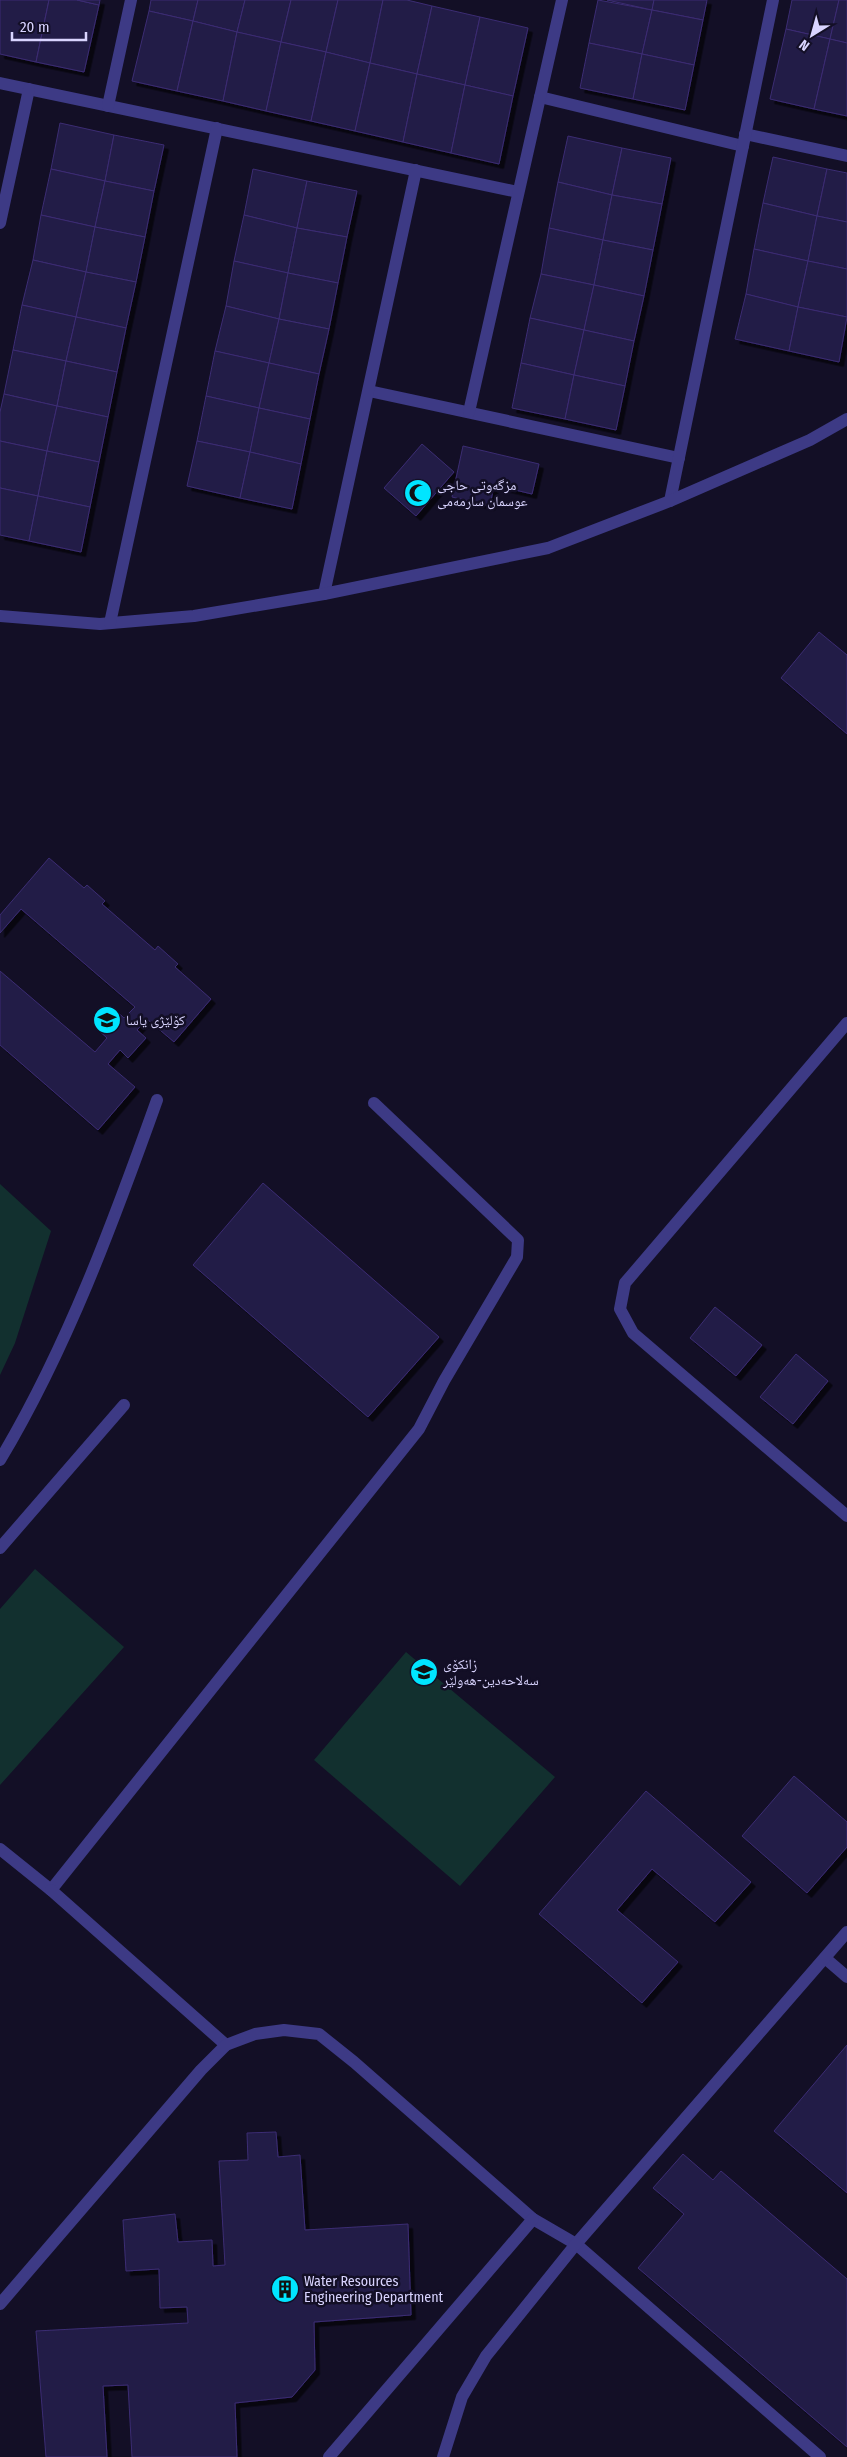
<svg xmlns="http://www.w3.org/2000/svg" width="847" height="2457" font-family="'Fira Sans Condensed','Noto Naskh Arabic',sans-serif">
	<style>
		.green { fill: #12302f }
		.building { fill: #241b47; stroke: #3b2d73; filter: url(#shadow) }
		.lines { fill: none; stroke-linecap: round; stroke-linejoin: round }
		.minor { stroke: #3d3a85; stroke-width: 12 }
		.labels { text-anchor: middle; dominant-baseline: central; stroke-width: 5; stroke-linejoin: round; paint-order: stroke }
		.poi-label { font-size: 14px; fill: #d9d4ff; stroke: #130f26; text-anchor: start }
	</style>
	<defs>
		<filter id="shadow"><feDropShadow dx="4.5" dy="4.5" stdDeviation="0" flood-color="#0009"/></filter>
	</defs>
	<rect width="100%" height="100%" fill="#130f26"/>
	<g class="green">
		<path d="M0 1184 51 1231 15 1343 0 1375Z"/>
		<path d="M35 1569 124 1647 0 1785V1609Z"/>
		<path d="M406 1652 555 1777 460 1886 314 1760Z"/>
	</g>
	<g class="building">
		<path d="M0 0H49L36 62 0 54Z"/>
		<path d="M49 0H77L99 5 84 72 36 62Z"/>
		<path d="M77 0H100L99 5Z"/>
		<path d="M151 0H198L193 21 149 11Z"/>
		<path d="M198 0H245L237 32 193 21Z"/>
		<path d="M245 0H291L281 42 237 32Z"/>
		<path d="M291 0H338L326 52 281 42Z"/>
		<path d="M338 0H383L370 63 326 52Z"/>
		<path d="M383 0H407L432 6 417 74 370 63Z"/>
		<path d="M598 0 652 10 642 54 589 43Z"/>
		<path d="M607 0H654L652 10Z"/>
		<path d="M654 0H707L703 20 652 10Z"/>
		<path d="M792 0H839L830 39 786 29Z"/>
		<path d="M839 0H847V43L830 39Z"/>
		<path d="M432 6 480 17 465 85 417 74Z"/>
		<path d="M652 10 703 20 694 65 642 54Z"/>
		<path d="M149 11 193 21 177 91 132 81Z"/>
		<path d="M480 17 528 28 513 96 465 85Z"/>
		<path d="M193 21 237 32 223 101 177 91Z"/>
		<path d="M786 29 830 39 814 109 770 99Z"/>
		<path d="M237 32 281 42 266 111 223 101Z"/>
		<path d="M830 39 847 43V116L814 109Z"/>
		<path d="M281 42 326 52 311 121 266 111Z"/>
		<path d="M589 43 642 54 633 99 580 88Z"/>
		<path d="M326 52 370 63 355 131 311 121Z"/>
		<path d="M642 54 694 65 685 110 633 99Z"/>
		<path d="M370 63 417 74 403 142 355 131Z"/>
		<path d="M417 74 465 85 451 153 403 142Z"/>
		<path d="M465 85 513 96 499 164 451 153Z"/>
		<path d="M60 123 114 135 105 181 51 169Z"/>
		<path d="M114 135 164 145 154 191 105 181Z"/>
		<path d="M568 136 622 148 612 195 558 182Z"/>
		<path d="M622 148 671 158 662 204 612 195Z"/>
		<path d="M773 157 827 169 817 216 763 203Z"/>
		<path d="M51 169 105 181 95 227 41 215Z"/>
		<path d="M253 169 307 181 297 228 244 215Z"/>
		<path d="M827 169 847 173V222L817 216Z"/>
		<path d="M105 181 154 191 145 237 95 227Z"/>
		<path d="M307 181 357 191 347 237 297 228Z"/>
		<path d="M558 182 612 195 603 240 549 228Z"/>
		<path d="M612 195 662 204 653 250 603 240Z"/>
		<path d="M763 203 817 216 808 261 754 249Z"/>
		<path d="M41 215 95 227 86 272 33 260Z"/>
		<path d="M244 215 297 228 288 273 234 261Z"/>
		<path d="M817 216 847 222V269L808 261Z"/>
		<path d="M95 227 145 237 136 282 86 272Z"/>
		<path d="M297 228 347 237 338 283 288 273Z"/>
		<path d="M549 228 603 240 594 285 541 274Z"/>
		<path d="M603 240 653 250 644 296 594 285Z"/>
		<path d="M754 249 808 261 798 307 746 294Z"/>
		<path d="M33 260 86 272 76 317 22 305Z"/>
		<path d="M234 261 288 273 279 319 226 306Z"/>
		<path d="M808 261 847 269V317L798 307Z"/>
		<path d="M86 272 136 282 126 328 76 317Z"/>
		<path d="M288 273 338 283 329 329 279 319Z"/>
		<path d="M541 274 594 285 584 330 530 318Z"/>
		<path d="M594 285 644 296 634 341 584 330Z"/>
		<path d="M746 294 798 307 789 351 735 339Z"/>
		<path d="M22 305 76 317 66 361 13 350Z"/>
		<path d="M226 306 279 319 269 363 215 351Z"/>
		<path d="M798 307 847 317 839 362 789 351Z"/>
		<path d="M76 317 126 328 117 372 66 361Z"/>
		<path d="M530 318 584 330 574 375 521 363Z"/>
		<path d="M279 319 329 329 319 374 269 363Z"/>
		<path d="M584 330 634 341 625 386 574 375Z"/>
		<path d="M13 350 66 361 57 406 4 394Z"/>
		<path d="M215 351 269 363 259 408 206 396Z"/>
		<path d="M66 361 117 372 108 417 57 406Z"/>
		<path d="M269 363 319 374 310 419 259 408Z"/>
		<path d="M521 363 574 375 565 419 512 408Z"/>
		<path d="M574 375 625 386 616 430 565 419Z"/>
		<path d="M4 394 57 406 47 451 0 441V412Z"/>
		<path d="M206 396 259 408 250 452 197 441Z"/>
		<path d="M57 406 108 417 99 462 47 451Z"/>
		<path d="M259 408 310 419 301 464 250 452Z"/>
		<path d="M0 441 47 451 38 496 0 488Z"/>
		<path d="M197 441 250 452 240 498 187 486Z"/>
		<path d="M422 444 454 472 416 516 384 488Z"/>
		<path d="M463 446 539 464 532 494 494 485 490 506 452 497Z"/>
		<path d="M47 451 99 462 90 507 38 496Z"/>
		<path d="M250 452 301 464 292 509 240 498Z"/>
		<path d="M0 488 38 496 29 541 0 535Z"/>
		<path d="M38 496 90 507 81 552 29 541Z"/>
		<path d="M819 632 847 655V734L781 678Z"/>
		<path d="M49 858 84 888 87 885 105 901 102 904 155 950 158 946 178 964 175 967 211 999 174 1042 147 1019 137 1030 146 1038 128 1058 120 1050 108 1064 135 1087 98 1130 0 1045V971L95 1052 107 1038 95 1027 112 1007 124 1018 135 1007 21 909 0 933V915Z"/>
		<path d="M263 1183 439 1337 368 1417 193 1265Z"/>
		<path d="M715 1307 762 1345 736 1376 690 1338Z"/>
		<path d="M796 1354 828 1381 793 1424 760 1397Z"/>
		<path d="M794 1776 847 1822V1847L807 1893 742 1836Z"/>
		<path d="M646 1791 751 1882 715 1922 652 1869 617 1910 678 1962 642 2003 539 1914Z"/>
		<path d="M847 2045V2193L774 2131Z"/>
		<path d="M276 2132 278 2157 300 2155 305 2230 408 2224 411 2315 314 2322 315 2370 292 2397 235 2403 237 2457H132L128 2385 103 2386 107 2457H46L36 2331 188 2323 187 2307 160 2308 159 2269 126 2271 123 2220 175 2214 178 2242 212 2240 213 2266 225 2265 219 2161 248 2160 247 2133Z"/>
		<path d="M683 2154 713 2180 721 2171 847 2279V2447L638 2268 684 2214 653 2188Z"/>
	</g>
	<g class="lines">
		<g class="minor">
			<path d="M0 83 518 192"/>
			<path d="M540 97 743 146"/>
			<path d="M108 106 131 0"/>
			<path d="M745 134 847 156"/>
			<path d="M0 223 29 89"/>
			<path d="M369 391 679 458"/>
			<path d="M469 412 562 0"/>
			<path d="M670 501 773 0"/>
			<path d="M324 594 416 170"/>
			<path d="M0 616 100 624 194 616 324 594 548 548 670 501 810 440 847 419"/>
			<path d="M110 623 217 128"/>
			<path d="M847 1023 625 1283 620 1309 633 1333 847 1516"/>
			<path d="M0 1460C67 1348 113 1223 157 1100"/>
			<path d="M0 1548 124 1405"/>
			<path d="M0 1849 51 1890 419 1429 444 1381 517 1257 518 1240 374 1103"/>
			<path d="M51 1890 226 2045"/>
			<path d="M825 1958 847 1977"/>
			<path d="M0 2304 201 2070 226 2045 255 2034 284 2030 319 2034 354 2062 533 2219 576 2244 820 2457"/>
			<path d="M329 2457 533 2219"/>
			<path d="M443 2457 462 2397 486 2356 576 2244 847 1932"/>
		</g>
	</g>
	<defs>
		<g id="mosque-disc" transform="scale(1.4375)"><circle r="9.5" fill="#00e5ff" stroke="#130f26"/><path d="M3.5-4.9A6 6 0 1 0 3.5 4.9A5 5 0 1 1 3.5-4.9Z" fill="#111"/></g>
		<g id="university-disc" transform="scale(1.4375)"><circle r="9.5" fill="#00e5ff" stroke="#130f26"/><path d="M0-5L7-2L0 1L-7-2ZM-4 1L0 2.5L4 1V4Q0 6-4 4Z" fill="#111"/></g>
		<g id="building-disc" transform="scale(1.4375)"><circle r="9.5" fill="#00e5ff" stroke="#130f26"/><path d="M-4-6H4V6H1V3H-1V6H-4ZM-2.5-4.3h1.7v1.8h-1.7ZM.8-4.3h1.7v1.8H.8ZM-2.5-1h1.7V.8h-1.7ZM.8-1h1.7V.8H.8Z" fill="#111"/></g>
	</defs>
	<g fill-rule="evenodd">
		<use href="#mosque-disc" x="418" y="493"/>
		<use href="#university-disc" x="107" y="1020"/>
		<use href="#university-disc" x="424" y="1672"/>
		<use href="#building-disc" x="285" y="2289"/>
	</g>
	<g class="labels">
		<g class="poi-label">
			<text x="437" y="485">مزگەوتی حاجی<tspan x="437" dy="16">عوسمان سارمەمی</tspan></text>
			<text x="126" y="1020">کۆلێژی یاسا</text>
			<text x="443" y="1664">زانکۆی<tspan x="443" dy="16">سەلاحەدین-هەولێر</tspan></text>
			<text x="304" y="2281">Water Resources<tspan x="304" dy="16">Engineering Department</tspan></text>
		</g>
	</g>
	<g transform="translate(812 35) rotate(217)" stroke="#130f26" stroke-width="4" paint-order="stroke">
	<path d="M0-4L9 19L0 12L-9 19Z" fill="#d9d4ff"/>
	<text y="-8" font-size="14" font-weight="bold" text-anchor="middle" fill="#d9d4ff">N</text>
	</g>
	<path d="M12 32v8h74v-8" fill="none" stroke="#d9d4ff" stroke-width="2.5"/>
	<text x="20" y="32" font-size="15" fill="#d9d4ff" stroke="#130f26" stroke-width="4" paint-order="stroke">20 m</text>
</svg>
